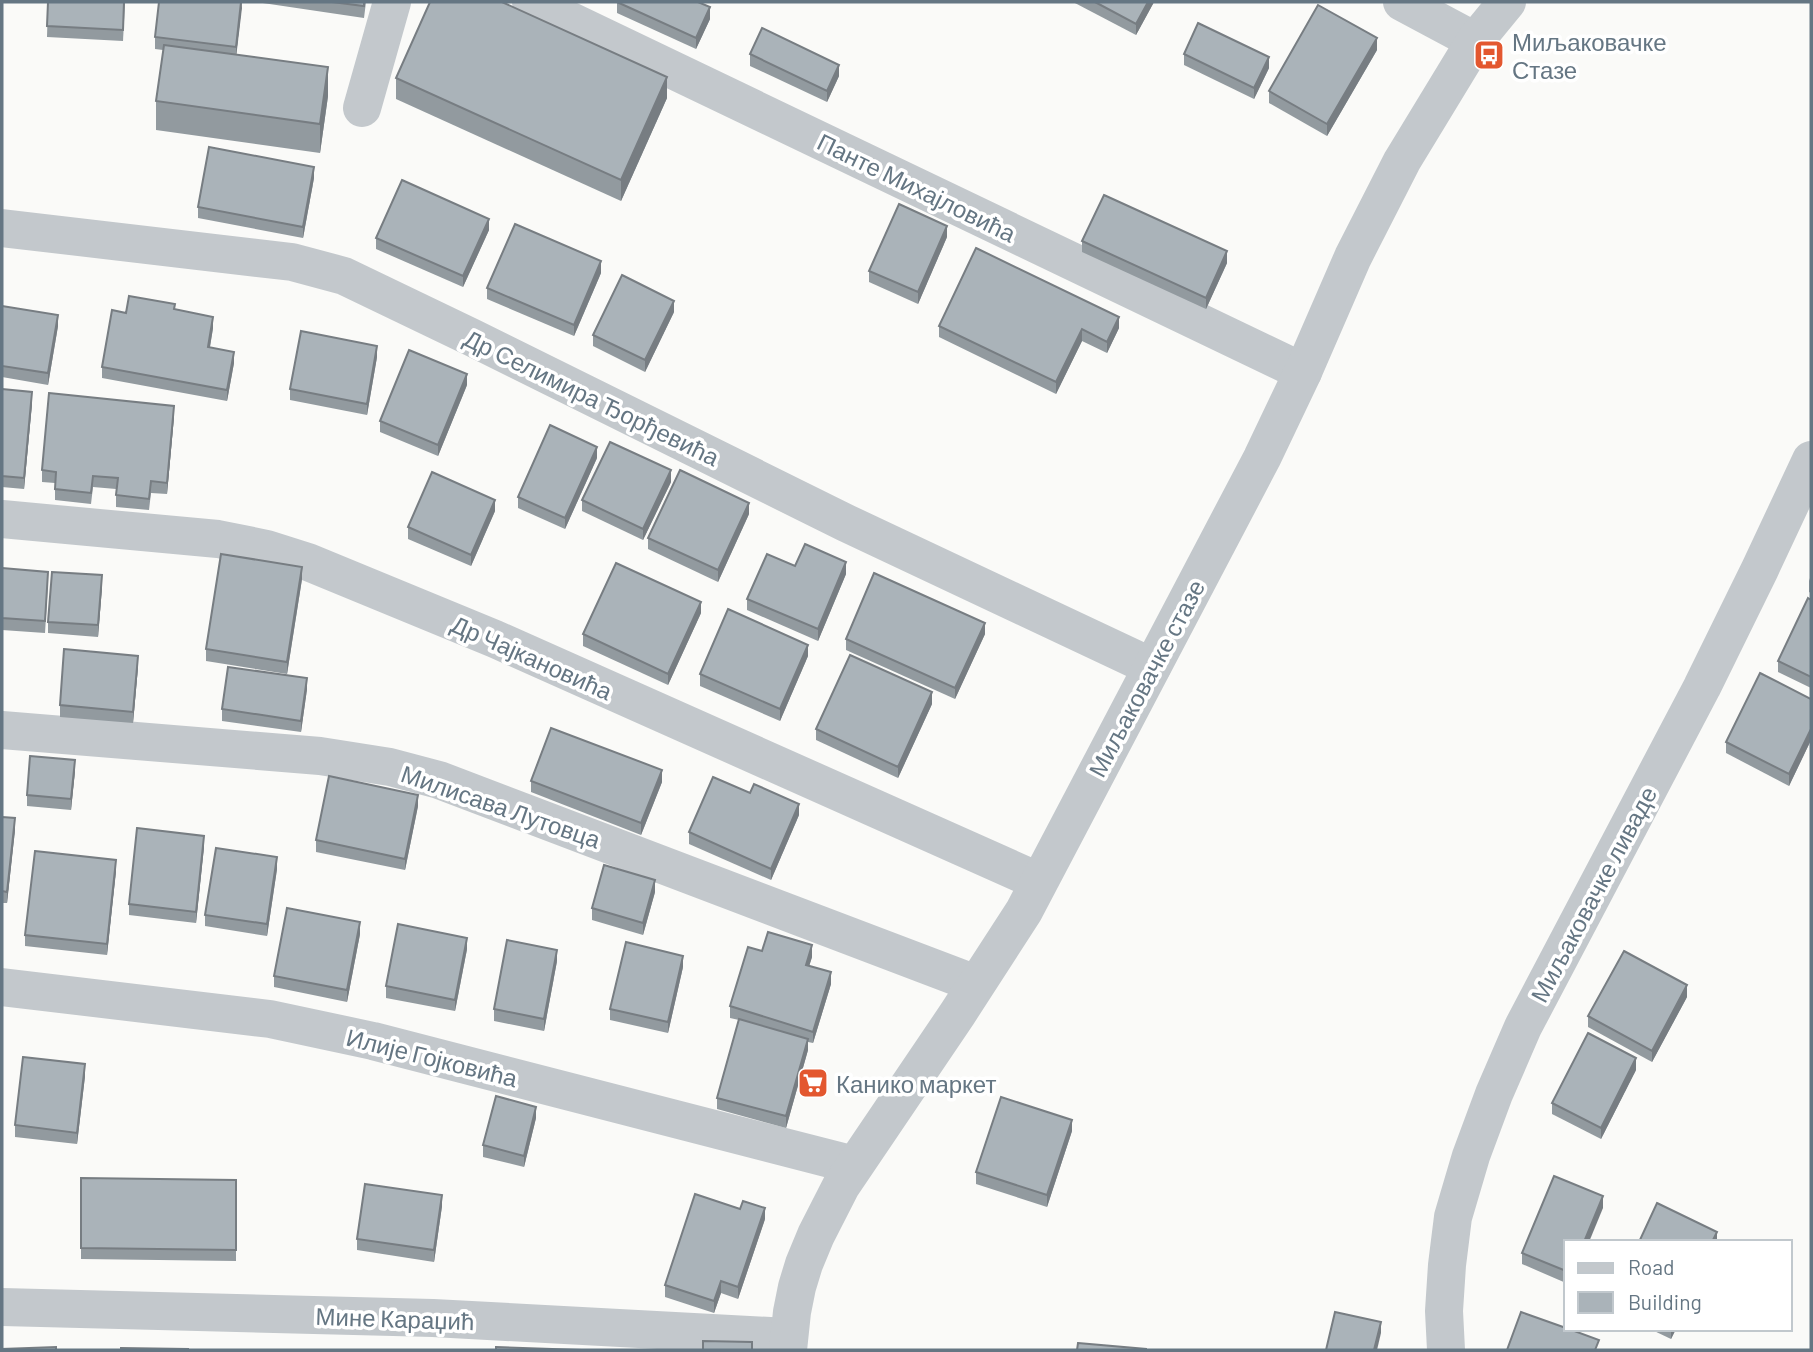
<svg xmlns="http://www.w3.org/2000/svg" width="1813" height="1352" font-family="Barlow,sans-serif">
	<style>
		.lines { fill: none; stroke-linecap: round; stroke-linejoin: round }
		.minor { stroke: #c3c8cc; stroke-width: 38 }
		.wall { fill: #929a9f }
		.shaded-wall { fill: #777d82 }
		.building { fill: #aab3b9; stroke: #777d82; stroke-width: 2 }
		.labels { text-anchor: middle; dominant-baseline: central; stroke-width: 7; stroke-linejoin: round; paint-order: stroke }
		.poi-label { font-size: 24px; fill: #657683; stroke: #fff; text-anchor: start }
		.street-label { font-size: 24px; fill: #657683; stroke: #fff }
	</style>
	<rect width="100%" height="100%" fill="#fafaf8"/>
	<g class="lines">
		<g class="minor">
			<path d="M531 2 1303 372"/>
			<path d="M1402 2 1475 41"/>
			<path d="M362 108 392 2"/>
			<path d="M2 228 292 262 344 276 473 338 846 523 1152 667"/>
			<path d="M2 519 218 539 267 549 308 562 495 639 1038 881"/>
			<path d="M2 730 320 756 390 767 439 780 976 984"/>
			<path d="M2 987 270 1019 373 1041 854 1165"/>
			<path d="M2 1307 433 1318 788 1337"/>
			<path d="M788 1350 792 1312 797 1287 804 1264 816 1235 841 1186 958 1013 1024 911 1262 458 1303 372 1353 257 1402 161 1475 41 1507 2"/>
			<path d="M1446 1350 1444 1311 1447 1265 1453 1217 1471 1156 1494 1094 1523 1027 1702 687 1760 569 1811 460"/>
		</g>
	</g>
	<g class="wall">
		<path d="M48 2H125L123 41 47 37Z"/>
		<path d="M242 2 236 55 328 96 320 153 156 130V101L163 50 155 49V37Z"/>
		<path d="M256 2H366L364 18Z"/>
		<path d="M617 2 710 19 696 49 617 13Z"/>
		<path d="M1073 2H1154L1136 35Z"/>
		<path d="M1377 50 1327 136 1269 103V91Z"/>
		<path d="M750 54 839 76 827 102 750 66Z"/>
		<path d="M1184 54 1269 68 1254 99 1184 65Z"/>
		<path d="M396 78 667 98 621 201 396 99Z"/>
		<path d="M314 178 303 238 198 218V207Z"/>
		<path d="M489 230 463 287 376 249V238Z"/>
		<path d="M947 237 918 304 869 282V271Z"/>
		<path d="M1082 241 1227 263 1206 309 1082 252Z"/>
		<path d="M601 273 574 336 487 299V288Z"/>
		<path d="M2 306 58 326 48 385 2 377Z"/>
		<path d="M175 310 213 328 210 347 234 363 227 401 102 378V367L126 313Z"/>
		<path d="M674 312 645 372 593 346V335Z"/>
		<path d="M939 326 1119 328 1107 353 1082 341 1056 394 939 337Z"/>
		<path d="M377 357 367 415 290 400V389Z"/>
		<path d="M467 385 438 456 380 432V421Z"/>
		<path d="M2 389 32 404 24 489 2 487Z"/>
		<path d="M174 417 167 494 151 493 149 510 116 507V489L93 487 91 504 55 500V483L42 482V470Z"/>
		<path d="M597 458 565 529 518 508V497Z"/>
		<path d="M671 482 643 540 582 511V500Z"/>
		<path d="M495 511 471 566 408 539V527Z"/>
		<path d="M749 514 718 582 648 549V538Z"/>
		<path d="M795 566 846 574 818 641 747 610V599Z"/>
		<path d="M2 568 48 583 45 633 2 630Z"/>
		<path d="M1811 575V593L1809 592V581Z"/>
		<path d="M302 579 287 674 206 661V649Z"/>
		<path d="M102 587 98 637 48 633V622Z"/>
		<path d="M1811 600V688L1778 672V661Z"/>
		<path d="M701 613 668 685 583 646V634Z"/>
		<path d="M985 634 955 699 846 650V639Z"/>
		<path d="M808 656 780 721 700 686V674Z"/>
		<path d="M138 667 133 723 60 717V705Z"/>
		<path d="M307 689 301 732 222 721V709Z"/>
		<path d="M1811 699V740L1789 786 1726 753V742Z"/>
		<path d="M932 704 898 778 816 740V729Z"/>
		<path d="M75 771 71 810 27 806V795Z"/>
		<path d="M531 781 662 782 641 835 531 792Z"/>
		<path d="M418 806 405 870 316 852V840Z"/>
		<path d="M799 815 771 880 689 844V832Z"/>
		<path d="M2 817 15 830 7 903H2Z"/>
		<path d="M204 847 196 923 129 915V904Z"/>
		<path d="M277 869 267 936 205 926V915Z"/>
		<path d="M116 871 107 955 25 946V935Z"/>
		<path d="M655 892 643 935 592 920V908Z"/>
		<path d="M360 934 347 1002 274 987V976Z"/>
		<path d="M467 949 455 1011 386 998V986Z"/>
		<path d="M762 951 812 957 809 966 831 984 813 1043 808 1042V1050L786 1128 717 1109V1098L739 1020 730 1018V1006Z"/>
		<path d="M557 961 544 1031 494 1021V1009Z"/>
		<path d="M683 967 668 1033 610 1020V1009Z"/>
		<path d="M1687 997 1652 1062 1588 1027V1016Z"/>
		<path d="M1636 1070 1601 1139 1552 1114V1103Z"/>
		<path d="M85 1076 77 1144 15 1137V1125Z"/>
		<path d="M536 1118 524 1167 483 1157V1145Z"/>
		<path d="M1072 1131 1047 1207 976 1184V1172Z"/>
		<path d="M81 1178 236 1180V1261L81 1259Z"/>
		<path d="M442 1206 434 1262 357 1250V1239Z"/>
		<path d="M1603 1208 1566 1242V1283L1522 1264V1253Z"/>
		<path d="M765 1219 738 1299 721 1293 714 1313 665 1297V1285Z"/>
		<path d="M1650 1329H1676L1671 1339Z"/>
	</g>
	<g class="shaded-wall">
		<path d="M241 2 242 8 236 58V47Z"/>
		<path d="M1148 2H1154L1136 35V24Z"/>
		<path d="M710 7V19L696 49V38Z"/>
		<path d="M1377 38V50L1327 136V124Z"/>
		<path d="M1269 57V68L1254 99V88Z"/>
		<path d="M839 65V76L827 102V91Z"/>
		<path d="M328 67V96L320 153V124Z"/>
		<path d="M667 77V98L621 201V180Z"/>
		<path d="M314 167V178L303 238V227Z"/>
		<path d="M489 219V230L463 287V276Z"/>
		<path d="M947 226V237L918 304V292Z"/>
		<path d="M1227 251V263L1206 309V298Z"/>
		<path d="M601 261V273L574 336V325Z"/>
		<path d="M674 301V312L645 372V360Z"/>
		<path d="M58 315V326L48 385V373Z"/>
		<path d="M213 317V328L208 358V347Z"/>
		<path d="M1119 317V328L1107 353V342Z"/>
		<path d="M1082 329V341L1056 394V382Z"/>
		<path d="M377 346V357L367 415V404Z"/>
		<path d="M234 352V363L227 401V390Z"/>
		<path d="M467 374V385L438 456V445Z"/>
		<path d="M32 392V404L24 489V478Z"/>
		<path d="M174 406V417L167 494V483Z"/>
		<path d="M597 447V458L565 529V518Z"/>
		<path d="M671 470V482L643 540V529Z"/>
		<path d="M495 500V511L471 566V555Z"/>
		<path d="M749 503V514L718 582V570Z"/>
		<path d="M846 562V574L818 641V629Z"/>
		<path d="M302 567V579L287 674V662Z"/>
		<path d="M102 575V587L98 637V625Z"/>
		<path d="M701 602V613L668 685V674Z"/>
		<path d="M985 623V634L955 699V688Z"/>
		<path d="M808 645V656L780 721V709Z"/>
		<path d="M138 656V667L133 723V712Z"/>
		<path d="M307 678V689L301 732V721Z"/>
		<path d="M932 692V704L898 778V767Z"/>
		<path d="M1811 729V740L1789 786V774Z"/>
		<path d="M75 760V771L71 810V799Z"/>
		<path d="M662 770V782L641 835V823Z"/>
		<path d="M418 795V806L405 870V859Z"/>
		<path d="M799 804V815L771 880V869Z"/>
		<path d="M15 818V830L7 903V892Z"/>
		<path d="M204 836V847L196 923V912Z"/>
		<path d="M277 857V869L267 936V924Z"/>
		<path d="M116 860V871L107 955V944Z"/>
		<path d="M655 880V892L643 935V923Z"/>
		<path d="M360 922V934L347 1002V990Z"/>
		<path d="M467 938V949L455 1011V1000Z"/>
		<path d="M812 945V957L806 976V965Z"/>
		<path d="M557 950V961L544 1031V1019Z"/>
		<path d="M683 956V967L668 1033V1022Z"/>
		<path d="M831 972V984L813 1043V1032Z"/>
		<path d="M1687 985V997L1652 1062V1051Z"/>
		<path d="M808 1039V1050L786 1128V1116Z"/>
		<path d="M1636 1058V1070L1601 1139V1128Z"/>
		<path d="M85 1064V1076L77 1144V1133Z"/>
		<path d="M536 1107V1118L524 1167V1156Z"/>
		<path d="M1072 1120V1131L1047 1207V1195Z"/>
		<path d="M442 1195V1206L434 1262V1250Z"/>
		<path d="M1603 1196V1208L1589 1242H1584Z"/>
		<path d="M765 1208V1219L738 1299V1287Z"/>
		<path d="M1717 1232V1242H1712Z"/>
		<path d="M721 1281V1293L714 1313V1301Z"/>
		<path d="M1381 1322V1333L1377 1350H1374Z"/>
		<path d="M1671 1329H1676L1671 1339Z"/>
	</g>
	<g class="building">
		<path d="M48 2H124L123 30 47 26Z"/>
		<path d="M159 2H241L236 47 155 37Z"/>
		<path d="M332 2H364V6Z"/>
		<path d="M430 2H502L667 77 621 180 396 78Z"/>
		<path d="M617 2H698L710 7 696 38Z"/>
		<path d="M1095 2H1148L1136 24Z"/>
		<path d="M1318 5 1377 38 1327 124 1269 91Z"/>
		<path d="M1198 23 1269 57 1254 88 1184 54Z"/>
		<path d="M762 28 839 65 827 91 750 54Z"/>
		<path d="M164 45 328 67 320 124 156 101Z"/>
		<path d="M209 147 314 167 303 227 198 207Z"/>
		<path d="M402 180 489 219 463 276 376 238Z"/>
		<path d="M1104 195 1227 251 1206 298 1082 241Z"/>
		<path d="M899 204 947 226 918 292 869 271Z"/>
		<path d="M515 224 601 261 574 325 487 288Z"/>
		<path d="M976 248 1119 317 1107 342 1082 329 1056 382 939 326Z"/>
		<path d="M622 275 674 301 645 360 593 335Z"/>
		<path d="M129 296 175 304 174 309 213 317 208 347 234 352 227 390 102 367 112 310 126 313Z"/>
		<path d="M2 306 58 315 48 373 2 366Z"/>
		<path d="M301 331 377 346 367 404 290 389Z"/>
		<path d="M409 350 467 374 438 445 380 421Z"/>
		<path d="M2 389 32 392 24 478 2 476Z"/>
		<path d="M49 393 174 406 167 483 151 481 149 499 116 495 118 478 93 476 91 493 55 489 56 472 42 470Z"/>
		<path d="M550 425 597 447 565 518 518 497Z"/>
		<path d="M610 442 671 470 643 529 582 500Z"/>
		<path d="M680 470 749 503 718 570 648 538Z"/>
		<path d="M432 472 495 500 471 555 408 527Z"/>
		<path d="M805 544 846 562 818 629 747 599 767 554 795 566Z"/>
		<path d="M221 554 302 567 287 662 206 649Z"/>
		<path d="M616 563 701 602 668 674 583 634Z"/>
		<path d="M2 568 48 572 45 621 2 618Z"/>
		<path d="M52 572 102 575 98 625 48 622Z"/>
		<path d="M874 573 985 623 955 688 846 639Z"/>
		<path d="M1808 598 1811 600V677L1778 661Z"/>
		<path d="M728 609 808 645 780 709 700 674Z"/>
		<path d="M64 649 138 656 133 712 60 705Z"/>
		<path d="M850 655 932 692 898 767 816 729Z"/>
		<path d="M228 667 307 678 301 721 222 709Z"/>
		<path d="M1760 673 1811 699V729L1789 774 1726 742Z"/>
		<path d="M551 728 662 770 641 823 531 781Z"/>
		<path d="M30 756 75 760 71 799 27 795Z"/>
		<path d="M329 776 418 795 405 859 316 840Z"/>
		<path d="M713 777 750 793 754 784 799 804 771 869 689 832Z"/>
		<path d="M2 817 15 818 7 892 2 891Z"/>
		<path d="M137 828 204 836 196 912 129 904Z"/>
		<path d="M216 848 277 857 267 924 205 915Z"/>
		<path d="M35 851 116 860 107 944 25 935Z"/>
		<path d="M604 865 655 880 643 923 592 908Z"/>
		<path d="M287 908 360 922 347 990 274 976Z"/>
		<path d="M398 924 467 938 455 1000 386 986Z"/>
		<path d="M768 932 812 945 806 965 831 972 813 1032 730 1006 748 947 762 951Z"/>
		<path d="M507 940 557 950 544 1019 494 1009Z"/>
		<path d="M626 942 683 956 668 1022 610 1009Z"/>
		<path d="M1624 951 1687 985 1652 1051 1588 1016Z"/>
		<path d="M739 1019 808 1039 786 1116 717 1098Z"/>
		<path d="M1588 1033 1636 1058 1601 1128 1552 1103Z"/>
		<path d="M23 1057 85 1064 77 1133 15 1125Z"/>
		<path d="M496 1096 536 1107 524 1156 483 1145Z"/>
		<path d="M1001 1097 1072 1120 1047 1195 976 1172Z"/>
		<path d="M1554 1176 1603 1196 1584 1242H1566V1271L1522 1253Z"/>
		<path d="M81 1178 236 1180V1250L81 1248Z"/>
		<path d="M365 1184 442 1195 434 1250 357 1239Z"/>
		<path d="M695 1194 740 1209 743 1201 765 1208 738 1287 721 1281 714 1301 665 1285Z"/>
		<path d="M1657 1203 1717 1232 1712 1242H1639Z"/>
		<path d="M1335 1312 1381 1322 1374 1350H1326Z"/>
		<path d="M1521 1312 1566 1328V1329H1569L1599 1340 1595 1350H1507Z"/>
		<path d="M703 1341 752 1342V1350H703Z"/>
		<path d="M1078 1343 1146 1349V1350H1077Z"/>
		<path d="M56 1347V1350H2V1349Z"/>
		<path d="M496 1347 582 1350H496Z"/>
		<path d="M121 1348 188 1349V1350H121Z"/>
	</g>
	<defs>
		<g id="bus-square" transform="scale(1.575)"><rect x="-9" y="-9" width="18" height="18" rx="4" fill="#e3572f" stroke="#fff"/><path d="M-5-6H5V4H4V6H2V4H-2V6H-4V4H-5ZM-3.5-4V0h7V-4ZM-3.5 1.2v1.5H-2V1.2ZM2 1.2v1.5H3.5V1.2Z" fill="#fff"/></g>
		<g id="supermarket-square" transform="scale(1.575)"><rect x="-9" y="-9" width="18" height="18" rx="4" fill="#e3572f" stroke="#fff"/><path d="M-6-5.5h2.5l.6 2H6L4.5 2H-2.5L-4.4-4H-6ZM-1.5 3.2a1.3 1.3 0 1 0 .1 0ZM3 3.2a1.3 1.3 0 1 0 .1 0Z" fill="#fff"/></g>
	</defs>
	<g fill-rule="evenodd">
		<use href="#bus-square" x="1489" y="55"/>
		<use href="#supermarket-square" x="813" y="1083"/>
	</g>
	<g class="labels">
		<g class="poi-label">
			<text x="1512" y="41">Миљаковачке<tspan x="1512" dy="28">Стазе</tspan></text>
			<text x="836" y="1083">Канико маркет</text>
		</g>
		<g class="street-label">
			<text transform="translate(917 187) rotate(26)">Панте Михајловића</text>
			<text transform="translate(592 397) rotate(26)">Др Селимира Ђорђевића</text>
			<text transform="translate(532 657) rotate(24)">Др Чајкановића</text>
			<text transform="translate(1146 678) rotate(-62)">Миљаковачке стазе</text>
			<text transform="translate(501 806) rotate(19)">Милисава Лутовца</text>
			<text transform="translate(1593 894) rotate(-62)">Миљаковачке ливаде</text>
			<text transform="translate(432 1057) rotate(14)">Илије Гојковића</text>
			<text transform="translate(395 1318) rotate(2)">Мине Караџић</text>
		</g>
	</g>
	<rect width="1813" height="1352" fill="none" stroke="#657683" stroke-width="7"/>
	<rect x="1564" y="1240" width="228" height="91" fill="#ffffff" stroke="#c1c8cd" stroke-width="2"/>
	<rect x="1578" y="1263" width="35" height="10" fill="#c3c8cc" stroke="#c1c8cd" stroke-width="2"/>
	<text x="1628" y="1275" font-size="21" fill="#657683">Road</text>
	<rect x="1578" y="1292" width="35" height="21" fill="#aab3b9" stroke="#c1c8cd" stroke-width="2"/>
	<text x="1628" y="1310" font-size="21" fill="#657683">Building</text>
</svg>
